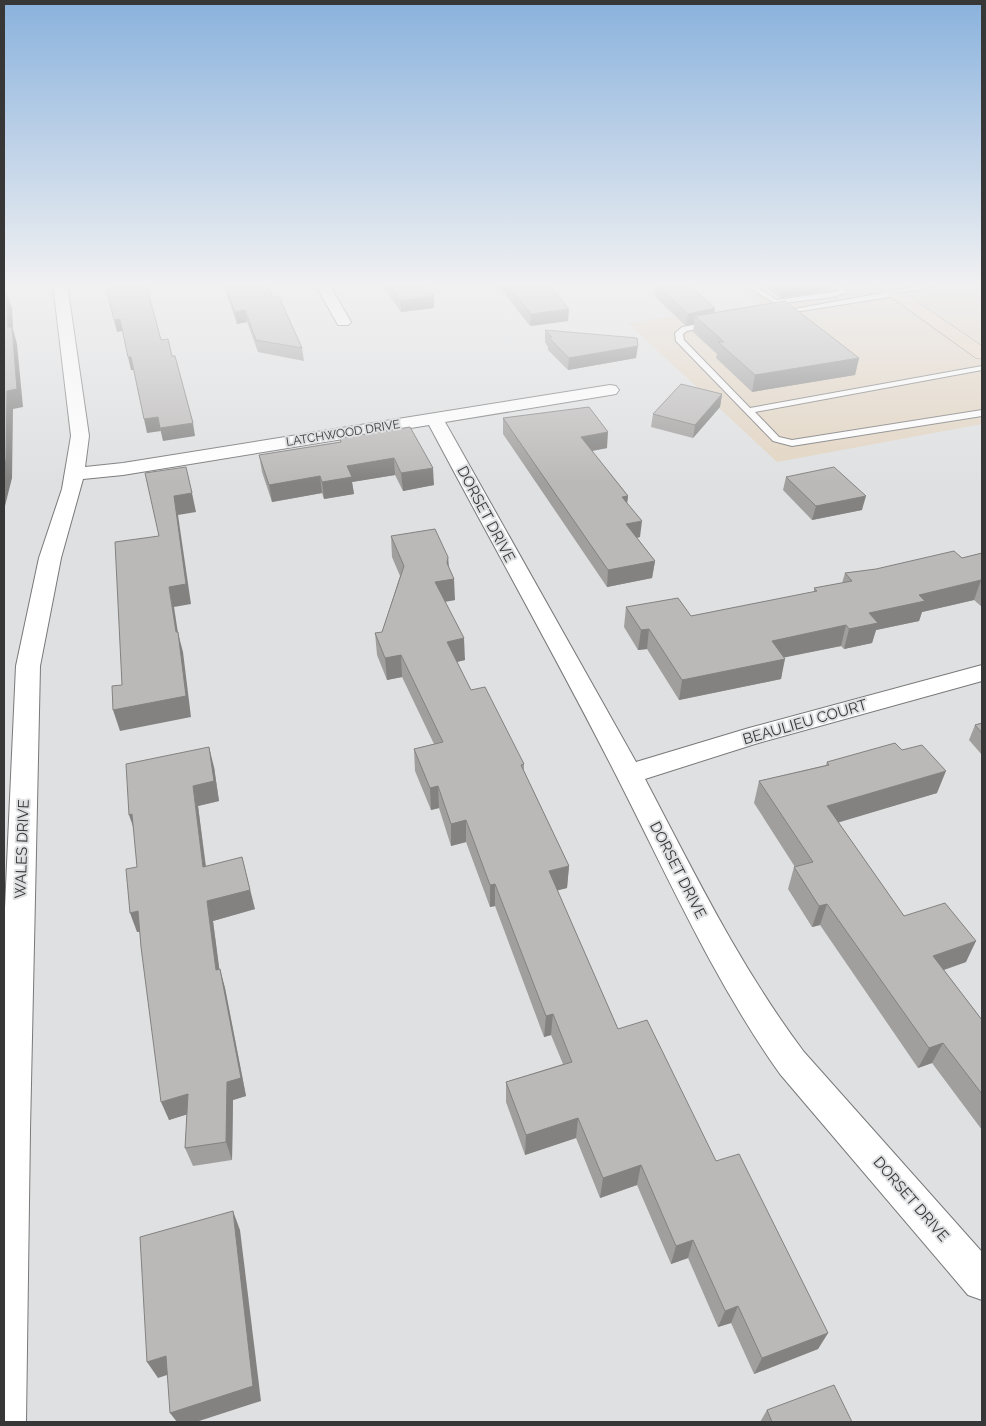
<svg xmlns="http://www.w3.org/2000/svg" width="986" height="1426" font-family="Raleway,sans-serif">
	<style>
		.commercial { fill: #e2d4c1 }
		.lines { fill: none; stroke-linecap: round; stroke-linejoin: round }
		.service-casing { stroke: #79797a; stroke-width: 2 }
		.minor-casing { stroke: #79797a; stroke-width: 2 }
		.secondary-casing { stroke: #79797a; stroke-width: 1 }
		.service { fill: #fff; fill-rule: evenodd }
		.minor { fill: #fff; fill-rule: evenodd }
		.secondary { fill: #ebd5c1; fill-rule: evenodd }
		.wall { fill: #a19f9e }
		.shaded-wall { fill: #838281 }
		.building { fill: #bbb9b8; stroke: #838281 }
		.labels { text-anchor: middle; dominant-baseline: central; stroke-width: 4; stroke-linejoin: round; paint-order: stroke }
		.far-street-label { font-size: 12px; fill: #373738; stroke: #dfe0e1 }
		.street-label { font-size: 15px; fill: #373738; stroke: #dfe0e1 }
	</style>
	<rect width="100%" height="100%" fill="#dfe0e1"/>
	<path class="commercial" d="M734 284H982V424L777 462 628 323 761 304Z"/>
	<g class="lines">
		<g class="service-casing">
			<g id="service">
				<path d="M743 284H752L777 300 839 291 833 284H840L848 292 833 297 776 304Z"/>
				<path d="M931 284H947L899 293 896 296 782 314 778 312Z"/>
				<path d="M710 322H713V326L687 331 683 334 684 340 750 408 982 366V370L755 412 779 437 792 440 982 410V416L792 446 773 441 676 341 675 333 682 327Z"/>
			</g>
		</g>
		<g class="minor-casing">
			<g id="minor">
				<path d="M53 284H67L89 436 85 467 123 463 610 385 616 386 619 390 616 394 610 395 445 422 636 762 749 728 982 665V681L755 744 645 779C694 872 740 967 804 1052L982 1252V1300L968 1295 780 1074C714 981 668 877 616 775 556 657 491 542 429 425L123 475 83 479 61 558 40 666 30 1130 26 1422H4V930L16 666 39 558 62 489 71 436Z"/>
				<path d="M315 284H329L351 322 348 325H338Z"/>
				<path d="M576 284H591L592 286 585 290 580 289Z"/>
			</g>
		</g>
		<g class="secondary-casing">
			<path id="secondary" d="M873 284H891L982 346V359L976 358Z"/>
		</g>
		<use href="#service" class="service"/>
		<use href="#minor" class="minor"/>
		<use href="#secondary" class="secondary"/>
	</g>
	<g class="wall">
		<path d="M223 284H266L302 348 304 361 258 352 247 322 237 324Z"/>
		<path d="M381 284H424L434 308 401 312Z"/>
		<path d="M497 284H547L568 321 530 326Z"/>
		<path d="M762 284H829L828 291 780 298Z"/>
		<path d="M656 285 715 313 859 358 855 375 752 392 716 358 717 354 693 332 694 324 686 326 655 297Z"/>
		<path d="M545 330 636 358 568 370 548 350V347L545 342Z"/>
		<path d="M722 394 720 407 693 438 651 427 653 414Z"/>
		<path d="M503 418 607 448 592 451 628 496 627 503 640 537 637 538 655 561 652 578 607 587 503 434Z"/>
		<path d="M410 427 434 485 403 491 395 475 352 482 354 494 324 499 322 493 272 502 262 472 259 455 340 442V438Z"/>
		<path d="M786 477 862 510 812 520 783 490Z"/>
		<path d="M391 536 448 557 449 567 455 600 445 602 465 660 457 662 471 690 524 764V771L569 866 567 888 557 890 618 1029 716 1161 828 1333 818 1349 754 1374 731 1323 718 1327 688 1258 671 1264 637 1185 600 1198 576 1138 525 1155 506 1102V1082L563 1064 551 1035 544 1037 495 906 490 907 466 842 451 846 439 808 431 810 415 771 414 749 434 744 402 677 387 680 377 655 375 633 382 632 400 576 392 557Z"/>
		<path d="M982 553V607L974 600 922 612 919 621 876 630 872 643 844 649 841 646 784 657 781 679 679 700 647 649 638 650 624 627 626 607 691 616 814 592V588L842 583 845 573 962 558Z"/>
		<path d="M982 723V755L969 740 975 725Z"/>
		<path d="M827 762 937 793 838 822 904 916 966 962 944 970 982 1020V1130L932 1063 918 1068 820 925 812 927 788 889 794 867H795L754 803 759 781 826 765Z"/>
		<path d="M214 767 219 801 198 806 206 866 255 909 213 921 219 969 225 988 246 1096 233 1100 232 1160 193 1166 185 1148 187 1114 169 1120 140 932H137Z"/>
		<path d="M767 1410 852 1422H760Z"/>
	</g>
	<g class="shaded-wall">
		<path d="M783 284H829L828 291 780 298Z"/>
		<path d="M6 292 12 308 13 329 17 344 23 407 13 409 12 478 4 510V467L8 327Z"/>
		<path d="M434 296V308L401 312 400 301Z"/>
		<path d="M715 308 714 320 695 316 694 324 686 326 688 314Z"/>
		<path d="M569 309 568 321 530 326 531 314Z"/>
		<path d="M245 310 247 322 237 324 235 312Z"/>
		<path d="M120 319 123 331 117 332 114 320Z"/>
		<path d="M638 346 636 358 568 370 569 358Z"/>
		<path d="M128 357H131L134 370H131Z"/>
		<path d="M859 358 855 375 752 392 755 375Z"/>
		<path d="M722 394 720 407 693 438 695 425Z"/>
		<path d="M158 417 161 431 147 433 144 419Z"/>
		<path d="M193 423 195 436 163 441 160 428Z"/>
		<path d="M608 432 607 448 580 453 581 437Z"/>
		<path d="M394 458 395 475 352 482 354 494 324 499 322 482 347 466Z"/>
		<path d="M433 468 434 485 403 491 401 473Z"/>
		<path d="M320 476 322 493 272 502 269 485Z"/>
		<path d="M192 493 196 512 178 515 191 604 174 607 178 633 183 652 191 717 120 731 113 710 176 632 169 587 174 496Z"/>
		<path d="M628 496 626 512 622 497Z"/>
		<path d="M866 496 862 510 812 520 816 506Z"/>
		<path d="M642 521 640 537 624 540 626 524Z"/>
		<path d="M448 557 449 578 454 579 455 600 436 603 435 582 447 563Z"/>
		<path d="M655 561 652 578 607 587 608 570Z"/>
		<path d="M981 580 974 600 922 612 919 621 876 630 872 643 844 649 849 629 869 613 919 595Z"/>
		<path d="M846 625 841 646 767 661 772 641Z"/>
		<path d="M649 629 647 649 638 650 641 630Z"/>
		<path d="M464 638 465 660 448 664 447 642Z"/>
		<path d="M401 655 402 677 387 680 385 658Z"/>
		<path d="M785 659 781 679 679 700 682 680Z"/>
		<path d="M209 747 214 767 219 801 198 806 208 886 203 867 193 786Z"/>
		<path d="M946 771 937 793 820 828 827 806Z"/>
		<path d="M438 786 439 808 431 810 430 788Z"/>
		<path d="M132 814 136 835 129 815Z"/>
		<path d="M466 820V842L451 846V824Z"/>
		<path d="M242 857 255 909 213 921 222 989 216 970 207 901Z"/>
		<path d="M569 866 567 888 548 893 549 871Z"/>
		<path d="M495 884V906L490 907V885Z"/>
		<path d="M827 904 820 925 812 927 819 906Z"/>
		<path d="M138 911 146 930 137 932 130 913Z"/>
		<path d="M976 941 966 962 923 977 933 956Z"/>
		<path d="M220 969 225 988 246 1096 233 1100 232 1160 226 1142Z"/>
		<path d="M553 1014 551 1035 544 1037 546 1016Z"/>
		<path d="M943 1043 932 1063 918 1068 929 1048Z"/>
		<path d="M188 1094 195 1112 169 1120 161 1102Z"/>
		<path d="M578 1118 576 1138 525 1155 526 1135Z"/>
		<path d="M641 1165 637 1185 600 1198 603 1178Z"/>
		<path d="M233 1211 240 1230 261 1401 196 1422H177L170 1413Z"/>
		<path d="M693 1240 688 1258 671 1264 676 1246Z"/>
		<path d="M738 1306 731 1323 718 1327 725 1311Z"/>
		<path d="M828 1333 818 1349 754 1374 762 1358Z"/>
		<path d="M166 1356 176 1372 158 1378 147 1362Z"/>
	</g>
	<g class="building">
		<path d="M111 284H146L161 340 168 339 172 356H175L193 423 160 428 158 417 144 419 131 357H128L120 319 114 320 107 290H113Z"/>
		<path d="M225 284H266L273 297H279L302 348 256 340 245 310 235 312Z"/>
		<path d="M389 284H424L434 296 400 301Z"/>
		<path d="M506 284H547L569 309 531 314Z"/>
		<path d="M668 284H688L715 308 688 314 656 285Z"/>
		<path d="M4 292H6L8 327H12L17 389 7 391 6 459 4 467Z"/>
		<path d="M785 301 859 358 755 375 718 342H724L695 316Z"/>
		<path d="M545 330 637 338 638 346 569 358 549 338 552 337Z"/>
		<path d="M681 384 722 394 695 425 653 414Z"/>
		<path d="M589 407 608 432 581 437 628 496 622 497 642 521 626 524 655 561 608 570 503 418Z"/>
		<path d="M410 427 433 468 401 473 394 458 347 466 352 477 322 482 320 476 269 485 259 455 341 442 340 438Z"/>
		<path d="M186 467 192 493 174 496 186 584 169 587 176 632H178L186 696 113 710 112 686 122 685 115 542 159 536 145 473Z"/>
		<path d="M834 467 866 496 816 506 786 477Z"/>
		<path d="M435 529 448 557 447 563 454 579 435 582 464 638 447 642 471 690 485 687 524 764 521 765 569 866 549 871 618 1029 647 1020 716 1161 739 1154 828 1333 762 1358 738 1306 725 1311 693 1240 676 1246 641 1165 603 1178 578 1118 526 1135 506 1082 572 1062 553 1014 546 1016 495 884 490 885 466 820 451 824 438 786 430 788 414 749 443 742 401 655 385 658 375 633 382 632 404 566 391 536Z"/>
		<path d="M954 551 962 558 982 553V581L981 580 919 595 925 601 869 613 878 623 849 629 846 625 772 641 785 659 682 680 649 629 641 630 626 607 678 598 691 616 817 591 814 588 852 581 845 573 876 569Z"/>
		<path d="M982 723V733L975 725Z"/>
		<path d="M895 743 902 750 922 745 946 771 827 806 904 916 945 903 976 941 933 956 982 1020V1094L943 1043 929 1048 827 904 819 906 794 867 813 862 759 781 829 765 827 762Z"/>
		<path d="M209 747 214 781 193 786 203 867 242 857 250 890 207 901 216 970 220 969 241 1078 227 1082 226 1142 185 1148 188 1094 161 1102 141 947 138 911 130 913 126 869 137 867 132 814 129 815 126 764Z"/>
		<path d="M233 1211 253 1386 170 1413 166 1356 147 1362 140 1237Z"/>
		<path d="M834 1385 852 1422H772L767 1410Z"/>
	</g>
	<linearGradient id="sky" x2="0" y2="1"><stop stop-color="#8ab2dd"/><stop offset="0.59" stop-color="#f1f1f2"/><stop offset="1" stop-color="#f1f1f2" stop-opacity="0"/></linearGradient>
	<rect width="986" height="483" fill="url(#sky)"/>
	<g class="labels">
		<g class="far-street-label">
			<text transform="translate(343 433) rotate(-9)">LATCHWOOD DRIVE</text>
		</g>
		<g class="street-label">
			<text transform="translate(486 514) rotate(62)">DORSET DRIVE</text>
			<text transform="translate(805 722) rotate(-16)">BEAULIEU COURT</text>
			<text transform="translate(22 849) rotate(-88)">WALES DRIVE</text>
			<text transform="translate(678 870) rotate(63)">DORSET DRIVE</text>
			<text transform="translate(911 1199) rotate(49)">DORSET DRIVE</text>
		</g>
	</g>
	<rect width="986" height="1426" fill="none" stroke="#373738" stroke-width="10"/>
</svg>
